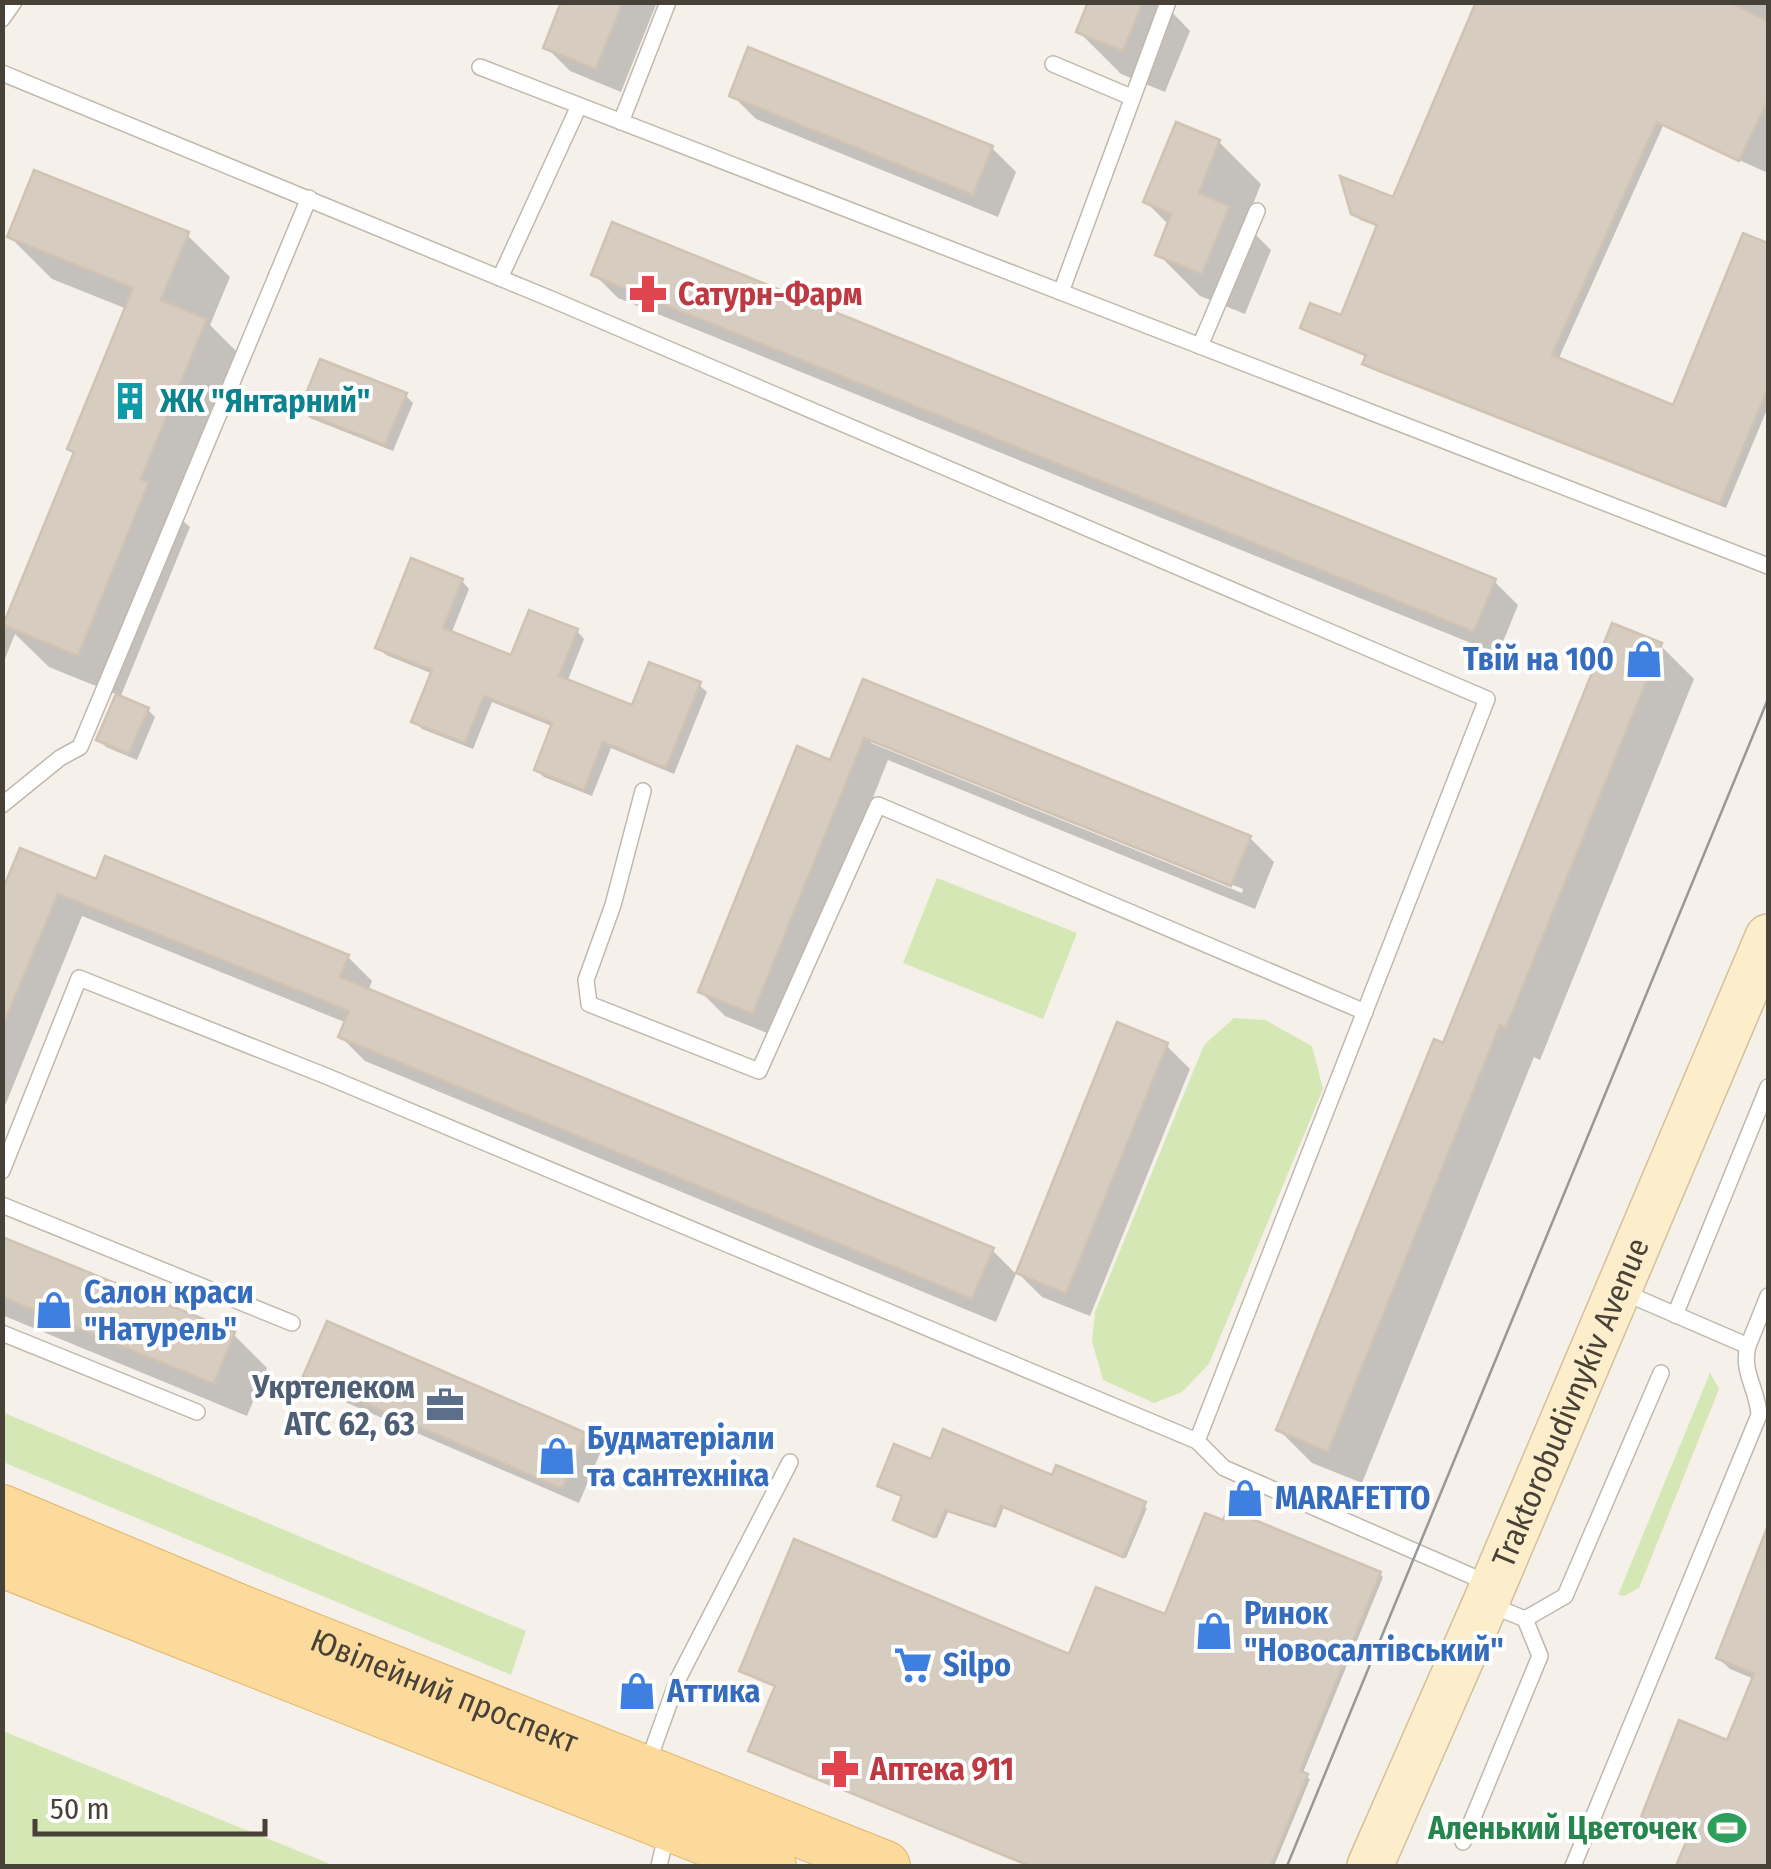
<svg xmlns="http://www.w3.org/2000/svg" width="1771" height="1869" font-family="'Fira Sans Condensed',sans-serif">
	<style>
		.green { fill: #d4e7b4 }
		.shadow { fill: #0003; fill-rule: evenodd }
		.building { fill: #d6ccbf; stroke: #d1c3b3; stroke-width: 2.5 }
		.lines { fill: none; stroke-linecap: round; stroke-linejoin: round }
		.lane-casing { stroke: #c0b8ac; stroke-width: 18 }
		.secondary-casing { stroke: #d3c09a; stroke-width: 48 }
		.primary-casing { stroke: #e2b56b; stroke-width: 52 }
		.lane { stroke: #fff; stroke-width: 15 }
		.secondary { stroke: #fdeecb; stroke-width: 45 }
		.primary { stroke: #fcda9c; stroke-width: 50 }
		.tram { stroke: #989898; stroke-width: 2.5 }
		.labels { text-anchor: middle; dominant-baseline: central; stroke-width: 8; stroke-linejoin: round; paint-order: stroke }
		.health-label { font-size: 32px; font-weight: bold; fill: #be3a42; stroke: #fff; text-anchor: start }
		.culture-label { font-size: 32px; font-weight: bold; fill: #0d838f; stroke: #fff; text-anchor: start }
		.shop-label { font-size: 32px; font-weight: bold; fill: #366cbe; stroke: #fff; text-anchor: start }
		.service-label { font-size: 32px; font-weight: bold; fill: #4e5e75; stroke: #fff; text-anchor: end }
		.street-label { font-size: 32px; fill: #484138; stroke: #fff }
		.leisure-label { font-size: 32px; font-weight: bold; fill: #27864d; stroke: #fff; text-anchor: end }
	</style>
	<rect width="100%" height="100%" fill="#f5f1ea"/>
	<g class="green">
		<path d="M937 878 1077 933 1043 1019 903 963Z"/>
		<path d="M1234 1018 1265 1020 1312 1046 1323 1089 1209 1364 1182 1392 1154 1403 1103 1380 1092 1341 1095 1312 1204 1045Z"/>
		<path d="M1710 1373 1719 1389 1639 1588 1624 1596 1618 1595Z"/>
		<path d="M2 1412 526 1631 511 1675 3 1462Z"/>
		<path d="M3 1731 335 1866H3Z"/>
	</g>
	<g class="shadow">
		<path d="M564 2H657L621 92 570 71 546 47Z"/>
		<path d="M1091 2H1169L1167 7 1190 31 1165 92 1121 74 1079 32Z"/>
		<path d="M1480 2H1768V173L1663 126 1558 360 1675 408 1745 236 1768 246V407L1726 508 1371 369 1365 363 1367 357 1309 333 1303 327 1342 319 1379 227 1360 220 1354 213 1394 200Z"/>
		<path d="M732 95 992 148 1016 172 998 217 756 119Z"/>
		<path d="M1219 142 1261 184 1245 224 1271 250 1245 314 1200 296 1158 254 1169 225 1146 202Z"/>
		<path d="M187 235 230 277 210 325 248 363 183 521 190 527 120 698 148 710 155 717 137 760 106 747 99 739 118 695 49 667 15 634 2 666V624L5 627 76 454 70 449 127 309 52 279 10 237Z"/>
		<path d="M594 274 1494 581 1518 605 1498 654 618 298Z"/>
		<path d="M405 395 413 403 393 451 310 418 302 411Z"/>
		<path d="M462 581 469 589 451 634 513 658 577 631 584 639 567 682 633 708 699 685 707 692 674 774 611 748 592 796 544 777 536 770 554 727 492 702 473 749 422 729 414 721 433 674 386 655 378 647Z"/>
		<path d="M1660 645 1694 679 1540 1060 1534 1057 1362 1483 1312 1463 1279 1430 1444 1046Z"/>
		<path d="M864 682 1250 838 1274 862 1255 909 888 760 777 1037 725 1016 701 992 831 763ZM871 738 1243 889 1242 893 871 743Z"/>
		<path d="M97 882 348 957 372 981 368 991 992 1250 1016 1274 996 1322 365 1061 341 1037 347 1023 82 916 2 1113V898Z"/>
		<path d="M1166 1045 1190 1069 1090 1316 1042 1297 1018 1273Z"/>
		<path d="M2 1239 233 1334 267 1368 247 1416 2 1315Z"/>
		<path d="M306 1376 585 1435 601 1451 579 1503 322 1392Z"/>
		<path d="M932 1462 1053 1478 1147 1508 1126 1558 1004 1507 996 1528 948 1512 937 1538 899 1522Z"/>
		<path d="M1768 1532V1866H1679L1689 1841 1655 1827 1644 1816 1729 1743 1754 1679 1730 1669 1718 1658Z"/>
		<path d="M1380 1574 1383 1577 1302 1775 1310 1779 1274 1866H1029L751 1751 777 1687 742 1671 1071 1657 1166 1617Z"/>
	</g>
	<g class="building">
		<path d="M561 2H623L596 69 543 48Z"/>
		<path d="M1088 2H1143L1123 51 1076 32Z"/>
		<path d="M1476 2H1729L1768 21V100L1739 161 1657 122 1552 355 1673 405 1743 233 1768 243V388L1720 504 1362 364 1366 355 1300 328 1310 303 1341 315 1377 225 1351 214 1340 176 1393 197Z"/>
		<path d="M748 47 993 146 973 195 729 96Z"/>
		<path d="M1176 122 1220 140 1199 193 1230 206 1202 274 1155 255 1171 214 1143 202Z"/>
		<path d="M34 170 189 232 161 300 207 319 141 479 149 482 78 656 3 625 74 452 67 449 133 288 7 237Z"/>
		<path d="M612 222 1496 579 1474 632 591 275Z"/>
		<path d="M320 359 407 393 385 445 299 411Z"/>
		<path d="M411 558 463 579 443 628 511 655 529 610 578 629 559 676 632 705 649 662 701 682 666 768 603 742 584 790 534 770 552 723 484 696 465 743 411 722 432 670 375 648Z"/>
		<path d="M1612 623 1662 643 1506 1028 1500 1025 1328 1452 1276 1430 1434 1039 1443 1043Z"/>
		<path d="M863 679 1251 836 1231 886 864 738 753 1014 698 992 797 746 830 760Z"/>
		<path d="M116 694 149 708 129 754 96 740Z"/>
		<path d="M20 848 96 879 105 856 349 955 340 977 994 1248 972 1299 338 1037 349 1011 58 894 2 1028V891Z"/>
		<path d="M1117 1022 1168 1043 1066 1294 1016 1273Z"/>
		<path d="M2 1237 235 1332 214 1384 2 1297Z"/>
		<path d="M327 1321 586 1433 562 1489 303 1376Z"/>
		<path d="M943 1429 1052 1475 1056 1465 1146 1502 1123 1557 1001 1506 993 1526 945 1510 934 1537 893 1520 902 1496 877 1486 894 1444 931 1459Z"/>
		<path d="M1228 1509 1381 1572 1300 1771 1308 1774 1271 1866H1030L748 1751 775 1686 739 1671 794 1539 1069 1654 1096 1587 1165 1614 1205 1513 1223 1520Z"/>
		<path d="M1767 1528 1768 1866H1676L1689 1835 1641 1817 1679 1720 1727 1740 1754 1674 1716 1658Z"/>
	</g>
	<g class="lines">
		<g class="lane-casing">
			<g id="lane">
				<path d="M2 19 14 2"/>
				<path d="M1053 64 1131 97"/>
				<path d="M480 67 1768 566"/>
				<path d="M2 73 551 299 1487 699 1197 1441"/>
				<path d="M621 122 668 2"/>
				<path d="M500 278 579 106"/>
				<path d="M1061 292 1168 2"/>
				<path d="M1200 346 1257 211"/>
				<path d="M643 791 613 905 586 980 589 1004 759 1071 878 805 1365 1012"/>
				<path d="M2 805 60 758 80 747 309 198"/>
				<path d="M2 1171 79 978 326 1076 1197 1441 1224 1468 1490 1584"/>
				<path d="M2 1205 292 1323"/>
				<path d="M1675 1315 1768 1087"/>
				<path d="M2 1333 197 1412"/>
				<path d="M1748 1346 1768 1296"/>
				<path d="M1525 1619 1565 1596 1661 1373"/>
				<path d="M647 1765 678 1679 790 1462"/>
				<path d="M1463 1842 1540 1656 1525 1619 1488 1604"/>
				<path d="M659 1866 667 1831"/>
				<path d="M1573 1866 1759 1415C1758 1390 1741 1372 1748 1346L1623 1292"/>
			</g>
		</g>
		<g class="secondary-casing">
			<g id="secondary">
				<path id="s1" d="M1370 1866 1486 1602 1768 937"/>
			</g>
		</g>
		<g class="primary-casing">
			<g id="primary">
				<path id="s2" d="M2 1510 238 1609 885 1866"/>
				<path d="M2 1562 771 1866"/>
			</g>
		</g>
		<use href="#lane" class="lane"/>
		<use href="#secondary" class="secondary"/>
		<use href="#primary" class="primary"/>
		<path class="tram" d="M1287 1866 1768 699"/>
	</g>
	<defs>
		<g id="pharmacy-bare" transform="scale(3)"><path d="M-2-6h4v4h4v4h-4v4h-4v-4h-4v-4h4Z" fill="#e0444e" stroke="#fff" stroke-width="2.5" paint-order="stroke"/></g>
		<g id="building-bare" transform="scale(3)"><path d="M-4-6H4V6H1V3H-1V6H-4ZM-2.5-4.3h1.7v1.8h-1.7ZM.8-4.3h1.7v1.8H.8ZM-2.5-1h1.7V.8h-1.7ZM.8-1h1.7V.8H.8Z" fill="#0f9aa8" stroke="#fff" stroke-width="2.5" paint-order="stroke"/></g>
		<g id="shop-bare" transform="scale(3)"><path d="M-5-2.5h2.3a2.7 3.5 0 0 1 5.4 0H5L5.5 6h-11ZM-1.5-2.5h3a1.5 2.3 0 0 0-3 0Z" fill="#3f7fe0" stroke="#fff" stroke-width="2.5" paint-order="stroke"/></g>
		<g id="office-bare" transform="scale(3)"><path d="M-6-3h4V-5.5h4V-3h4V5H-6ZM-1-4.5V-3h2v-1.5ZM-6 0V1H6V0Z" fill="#5c6f8a" stroke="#fff" stroke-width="2.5" paint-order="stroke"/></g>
		<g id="supermarket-bare" transform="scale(3)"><path d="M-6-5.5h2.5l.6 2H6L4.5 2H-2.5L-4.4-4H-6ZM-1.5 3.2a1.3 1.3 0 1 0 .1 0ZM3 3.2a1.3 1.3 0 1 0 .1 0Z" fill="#3f7fe0" stroke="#fff" stroke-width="2.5" paint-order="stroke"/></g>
		<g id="stadium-bare" transform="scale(3)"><path d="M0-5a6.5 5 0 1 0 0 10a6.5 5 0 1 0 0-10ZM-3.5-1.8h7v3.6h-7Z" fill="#2e9e5b" stroke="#fff" stroke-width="2.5" paint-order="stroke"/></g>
	</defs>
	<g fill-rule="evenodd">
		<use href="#pharmacy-bare" x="648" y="294"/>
		<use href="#building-bare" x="130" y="401"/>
		<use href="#shop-bare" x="1644" y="659"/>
		<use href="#shop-bare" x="54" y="1310"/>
		<use href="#office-bare" x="445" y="1405"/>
		<use href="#shop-bare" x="557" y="1456"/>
		<use href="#shop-bare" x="1245" y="1498"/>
		<use href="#shop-bare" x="1214" y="1631"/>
		<use href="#supermarket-bare" x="913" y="1665"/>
		<use href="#shop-bare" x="637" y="1691"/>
		<use href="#pharmacy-bare" x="840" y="1769"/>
		<use href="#stadium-bare" x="1727" y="1828"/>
	</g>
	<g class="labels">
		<g class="health-label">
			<text x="678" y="294">Сатурн-Фарм</text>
			<text x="870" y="1769">Аптека 911</text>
		</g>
		<g class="culture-label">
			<text x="160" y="401">ЖК "Янтарний"</text>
		</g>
		<g class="shop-label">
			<text x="1614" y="659" text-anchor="end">Твій на 100</text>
			<text x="84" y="1292">Салон краси<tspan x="84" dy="37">"Натурель"</tspan></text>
			<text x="587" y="1438">Будматеріали<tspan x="587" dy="37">та сантехніка</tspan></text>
			<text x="1275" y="1498">MARAFETTO</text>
			<text x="1244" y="1613">Ринок<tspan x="1244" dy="37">"Новосалтівський"</tspan></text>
			<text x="943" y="1665">Silpo</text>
			<text x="667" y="1691">Аттика</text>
		</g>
		<g class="service-label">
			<text x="415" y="1387">Укртелеком<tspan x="415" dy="37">АТС 62, 63</tspan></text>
		</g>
		<g class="street-label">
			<text stroke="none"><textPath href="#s1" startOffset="505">Traktorobudivnykiv Avenue</textPath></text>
			<text stroke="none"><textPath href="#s2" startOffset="478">Ювілейний проспект</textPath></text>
		</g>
		<g class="leisure-label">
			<text x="1697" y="1828">Аленький Цветочек</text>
		</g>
	</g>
	<rect width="1771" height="1869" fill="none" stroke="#484138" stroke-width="10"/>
	<path d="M35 1819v15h230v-15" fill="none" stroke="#484138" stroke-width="5"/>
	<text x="50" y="1819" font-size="30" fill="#484138" stroke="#ffffff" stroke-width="8" paint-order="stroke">50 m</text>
</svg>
